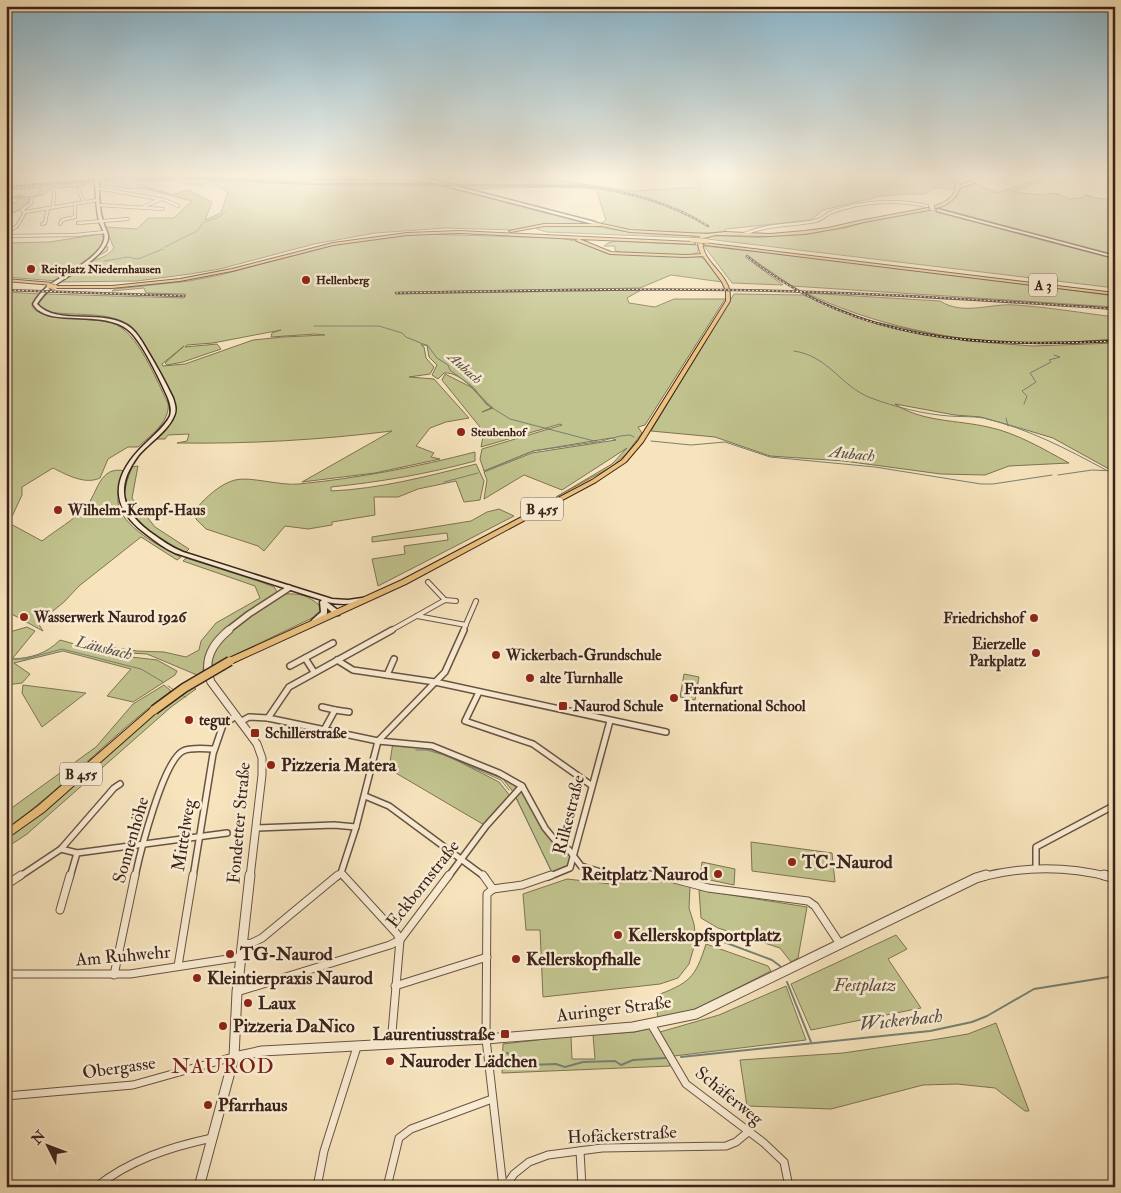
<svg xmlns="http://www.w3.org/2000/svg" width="1121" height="1193" font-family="'IM FELL Double Pica',serif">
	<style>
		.green { fill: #c1c38e; stroke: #7e7354; fill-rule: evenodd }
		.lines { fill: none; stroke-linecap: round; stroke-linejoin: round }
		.stream-far1 { stroke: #768173; stroke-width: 1 }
		.stream { stroke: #768173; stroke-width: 2 }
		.minor-tunnel { stroke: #d1bd9d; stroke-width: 2.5; stroke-dasharray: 2.5 1; stroke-linecap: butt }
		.minor-far3-casing { stroke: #695344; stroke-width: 4 }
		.minor-far2-casing { stroke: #695344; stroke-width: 6 }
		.minor-far1-casing { stroke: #695344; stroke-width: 8 }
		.minor-casing { stroke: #695344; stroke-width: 9 }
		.tertiary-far2-casing { stroke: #695344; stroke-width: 8 }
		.tertiary-far1-casing { stroke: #695344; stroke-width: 9 }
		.tertiary-casing { stroke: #695344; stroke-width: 11 }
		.secondary-casing { stroke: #3a231b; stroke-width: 3 }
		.primary-casing { stroke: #3a231b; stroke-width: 2 }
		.motorway-casing { stroke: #3a231b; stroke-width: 2 }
		.minor-far3 { stroke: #faedd4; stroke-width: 2.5 }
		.minor-far2 { stroke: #faedd4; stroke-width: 4 }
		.minor-far1 { stroke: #faedd4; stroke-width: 5 }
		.minor { stroke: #faedd4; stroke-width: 7 }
		.tertiary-far2 { stroke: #faedd4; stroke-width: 5 }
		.tertiary-far1 { stroke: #faedd4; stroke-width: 7 }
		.tertiary { stroke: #faedd4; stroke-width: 9 }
		.secondary { fill: #faedd4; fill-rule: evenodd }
		.primary { fill: #ecc27e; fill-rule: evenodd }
		.motorway { fill: #ecc27e; fill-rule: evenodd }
		.rail-casing { stroke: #3a231b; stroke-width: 2.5 }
		.rail { stroke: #faedd4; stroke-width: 1; stroke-dasharray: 2; stroke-linecap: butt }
		.secondary-bridge-casing { stroke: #3a231b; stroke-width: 5; stroke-linecap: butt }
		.primary-bridge-casing { stroke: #3a231b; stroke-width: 11; stroke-linecap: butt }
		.motorway-bridge-casing { stroke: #3a231b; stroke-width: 5.5; stroke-linecap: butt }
		.secondary-bridge { stroke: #faedd4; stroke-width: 4 }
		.primary-bridge { stroke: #ecc27e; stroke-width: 8 }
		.motorway-bridge { stroke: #ecc27e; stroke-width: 4.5 }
		.poi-dot { fill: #8f2418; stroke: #faedd4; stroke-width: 2 }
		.labels { text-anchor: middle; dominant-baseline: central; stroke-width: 5; stroke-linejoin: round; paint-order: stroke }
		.far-poi-label { font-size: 12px; font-weight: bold; fill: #3a231b; stroke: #faedd4; text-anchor: start }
		.shield { fill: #faedd4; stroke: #746052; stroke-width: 1 }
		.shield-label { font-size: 14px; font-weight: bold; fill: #3a231b }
		.far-water-label { font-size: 14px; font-style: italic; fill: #585247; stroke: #faedd4 }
		.poi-label { font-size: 15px; font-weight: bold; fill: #3a231b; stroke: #faedd4; text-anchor: start }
		.water-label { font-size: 16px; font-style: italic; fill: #585247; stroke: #faedd4 }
		.near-poi-label { font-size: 18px; font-weight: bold; fill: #3a231b; stroke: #faedd4; text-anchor: start }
		.near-street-label { font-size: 18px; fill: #3a231b; stroke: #faedd4 }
		.near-park-label { font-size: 18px; font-style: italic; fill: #5c4b38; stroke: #faedd4 }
		.near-water-label { font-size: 19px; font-style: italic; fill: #585247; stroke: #faedd4 }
		.near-quarter-label { font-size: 21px; letter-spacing: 1px; fill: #7a1f14; stroke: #faedd4 }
	</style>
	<rect width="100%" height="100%" fill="#f7e4bd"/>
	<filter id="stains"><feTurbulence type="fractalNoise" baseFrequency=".004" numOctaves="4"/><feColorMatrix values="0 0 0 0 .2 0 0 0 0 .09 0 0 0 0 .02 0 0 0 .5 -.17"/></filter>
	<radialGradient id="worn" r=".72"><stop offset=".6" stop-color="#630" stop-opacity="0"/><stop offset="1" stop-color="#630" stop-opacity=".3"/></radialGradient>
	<g class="green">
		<path d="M205 177H304L327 179 318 177 389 178 306 181Z"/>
		<path d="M433 177H530L532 179 555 180 631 191 700 187 695 177H951L956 187 954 189 933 188 925 194H902L882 196 823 210 811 220 727 229 722 232 702 233 647 232 631 231 600 224 606 220 596 189 556 187 468 189 434 180Z"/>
		<path d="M1046 177 1050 178 1014 192 1042 195 1055 193 1070 199 1081 198 1086 195 1101 199 1115 197V256L939 208 957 196 962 187 973 183 997 193Z"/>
		<path d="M178 178 289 184H438L326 183 409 178 424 180 565 216 583 222 576 225 543 224 513 230 445 228 375 233 314 244 220 269 190 274 137 281 59 282 84 262 57 281 6 277V243L49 242 101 234 104 239 103 246 108 247 107 251C100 256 92 256 85 262 96 260 108 257 114 248L105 227 137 229 148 218H174L192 201 143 188C132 191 110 184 97 185L100 182ZM175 180 198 186 210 182 228 192 221 213 205 220 212 202 188 190 173 195 132 182Z"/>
		<path d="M91 182 84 186 51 189 43 195 32 197H31L36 195 42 188 6 190Z"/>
		<path d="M17 195 31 198C27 210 15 211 6 216V203H15L20 199 13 198Z"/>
		<path d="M926 210 940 211 1115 258V288L707 239 713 235 766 238 768 236 845 228 870 221Z"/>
		<path d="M545 225 591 226 629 232 686 234 697 238 546 232 537 229 539 226Z"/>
		<path d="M420 234 560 238 580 242 611 253 699 257 704 259 722 282 671 275 640 288 400 292 396 294 641 290 627 298 629 303 655 307 674 299H725L645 425 638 427 642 433 627 453 613 466 556 497 612 464 627 448 562 490 524 475 484 499 487 480 484 472 532 453 616 440 611 438 533 451 484 471 480 459 482 449 562 425 560 424 481 447 484 432 442 380 445 374 471 387 491 408 482 412 493 408C480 398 462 371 444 373L438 379 432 375 437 365 429 357 427 345H421L424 347 426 358 434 367 430 374 409 377 434 379 469 418 446 422 430 428 416 446 434 453 431 457 440 459 375 473 302 482 392 431C319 440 250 444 177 443L187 441 189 434 168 435 165 439H154L171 421 176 408 170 392 136 331C114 308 75 318 46 311L40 307 38 302 45 294 184 298 186 294 146 293 144 288 112 291 115 289 189 281 220 275 334 245 367 239ZM281 330 272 333 271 337 315 334 325 335 283 337 253 340 185 364 163 366 162 364 184 346 165 363 167 365 183 362 221 349 217 344 185 347 187 345 213 343Z"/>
		<path d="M617 241 698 245V252L689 256 620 253 615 250V246H604L608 243Z"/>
		<path d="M704 246 882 265 1115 296V307L792 286 748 256 745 257 783 285 732 283Z"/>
		<path d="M6 292 39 294 32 306C39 322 95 317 112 323 138 331 156 380 168 403 171 421 150 436 138 447H128L108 459 100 478C85 485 67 475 53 468L22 487V495L9 523 42 541C56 530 74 520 86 507 98 493 99 465 125 471 121 481 117 491 118 502 120 526 162 548 181 557L177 560 141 537 79 586 64 602 38 623 43 631 6 611Z"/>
		<path d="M806 293 940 301C964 316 990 303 1015 305 1048 307 1082 313 1115 317V339C1084 341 1054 344 1023 343 949 341 874 325 806 293Z"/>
		<path d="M734 294 803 295 870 321 967 341 1033 346 1115 343V469H1109L1053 438 1023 429 981 417 955 415 895 404C921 422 958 420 988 427 1017 433 1043 449 1069 463L1009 466 985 475 941 474 844 461 770 456 715 437 651 431Z"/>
		<path d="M475 452V461C427 474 380 482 331 487V491C379 489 429 476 476 464L484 481 480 500 464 502 456 481 418 489 398 497H374L375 515 332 522V525L308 529 285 526 264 551 258 546 206 529 196 519V509C206 497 220 484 235 480 250 476 280 486 299 484 359 478 417 467 475 452Z"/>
		<path d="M138 466 132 498 155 527 189 549 186 552C168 546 131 524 126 505 122 492 128 478 132 467Z"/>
		<path d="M499 509 514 516 378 586 372 559 405 554 404 546 448 540 447 533 372 542V537L471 521 487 512Z"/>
		<path d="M186 558 261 582 274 587 278 593C249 613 205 632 203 671L197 675 147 654 113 652 86 646 88 644 137 651 164 652 186 657 199 650 201 641 216 623 260 598 255 586 183 561Z"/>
		<path d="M286 594C299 593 309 596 319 605L320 611 312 618 212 666C209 636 263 606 286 594Z"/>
		<path d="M27 627 35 631 12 659C31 658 46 654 60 640L114 655 157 660 177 671 175 675 133 702 107 696 131 669 63 651 14 663 30 674 22 683 6 685V633Z"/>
		<path d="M684 674 699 677 695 700 680 697Z"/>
		<path d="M23 685 86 693 42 727 22 693Z"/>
		<path d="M164 685 171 691C113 733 65 787 6 829V812L96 747 133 704Z"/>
		<path d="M192 686 196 689 171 707 27 834 6 848V839L46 810 143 723Z"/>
		<path d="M393 742 432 746 499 773 522 786 545 828 569 850 574 859 570 868 553 875 514 793 503 779 454 759 499 782 511 797 486 826 389 769Z"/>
		<path d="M751 842 832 853 835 882 752 871Z"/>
		<path d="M702 862 735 869 734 885 700 878Z"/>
		<path d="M660 878 690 886 689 908 694 924 696 940 689 964 678 978 660 984 543 997 540 930H526L523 894 567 879 611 884Z"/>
		<path d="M699 890 807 907 798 958 791 962 780 948 718 928 701 918Z"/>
		<path d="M896 935 907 949 888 959 921 1008 811 1030 791 984Z"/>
		<path d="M706 944 768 966 771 971 696 1009 658 1019 655 996C689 983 695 979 706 944Z"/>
		<path d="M786 986 806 1040 674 1056 660 1032 719 1015Z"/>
		<path d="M996 1023 1029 1111H1025L995 1088 957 1084 923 1085 831 1109 747 1106 740 1060 843 1053 932 1040 968 1034Z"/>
		<path d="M651 1028 668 1057 670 1066 502 1073 503 1044 571 1036 572 1059H595L593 1035 635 1032Z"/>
	</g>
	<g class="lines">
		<g class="stream-far1">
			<path d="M289 179 293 178"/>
			<path d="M6 215 21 209 30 199 29 197H17L18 195"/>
			<path d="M165 247 197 231 203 223 221 216 225 211"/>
			<path d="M104 261 128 257 138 259 163 249"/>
			<path d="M314 326H379L402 333 406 337 428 346 437 358 448 365 450 370 474 388 486 404 510 419 598 442 620 436 630 435 634 437"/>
			<path d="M794 351C829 356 840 386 871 398 895 407 923 414 949 416 960 417 972 416 983 418 1027 428 1067 449 1106 470"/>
			<path d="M1024 404 1027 396 1022 391 1036 382 1030 373 1051 362 1049 360 1060 357 1054 355"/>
			<path d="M1006 418 1008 426"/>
			<path d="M651 441 691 445 725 442 770 457 875 467 981 484H993L1052 475"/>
			<path d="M484 471 533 451 596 442"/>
			<path d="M1058 475 1092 470 1115 471"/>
			<path d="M444 482 478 473"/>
			<path d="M6 646 10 659"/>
			<path d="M6 659H25L62 649 141 669 163 682"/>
			<path d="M168 686 174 690"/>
			<path d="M181 695 186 697"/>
			<path d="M416 750H427L444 755 501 780 509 790"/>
			<path d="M515 796 551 870"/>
		</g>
		<g class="stream">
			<path d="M724 942 772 960 780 966"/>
			<path d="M787 982 811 1042"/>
			<path d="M507 1053 529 1065 556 1064 565 1067 583 1062 615 1061 621 1065 633 1060 666 1058"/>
			<path d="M681 1057 930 1031 972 1022 987 1016 1034 989 1115 976"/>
		</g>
		<path class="minor-tunnel" d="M6 190 12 182"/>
		<g class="minor-far3-casing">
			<g id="minor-far3">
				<path d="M12 182 19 177"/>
				<path d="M97 188 165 200 178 206"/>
				<path d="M78 189 84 202"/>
				<path d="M99 205 163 209"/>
				<path d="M53 207 54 193"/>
				<path d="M143 207 159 200"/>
				<path d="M25 212 22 210 31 203 32 198"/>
				<path d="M78 223 128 219"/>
				<path d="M42 224 45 223 48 208"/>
				<path d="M60 224 62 220 75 217V204"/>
				<path d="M6 233 17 226 25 212 98 200"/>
				<path d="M744 234C767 224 791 226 815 221 822 220 826 214 832 212 862 201 896 199 927 206"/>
				<path d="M6 236 75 235 105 232"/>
			</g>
		</g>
		<g class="minor-far2-casing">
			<g id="minor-far2">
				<path d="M428 582 445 600"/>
				<path d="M417 616 466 625"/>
				<path d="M390 631 445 600 456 601"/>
				<path d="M463 631 476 601"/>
			</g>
		</g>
		<g class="minor-far1-casing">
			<g id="minor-far1">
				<path d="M305 658 314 672"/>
				<path d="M337 660 353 670 435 682 666 732"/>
				<path d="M290 666 333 643"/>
				<path d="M387 675 394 659"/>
				<path d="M479 692 465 721 533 744 591 785"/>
				<path d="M322 707 335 710"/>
				<path d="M268 718 289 687 392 630"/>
				<path d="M240 722 249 717 268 718 378 741 432 746 499 773 522 786 545 828 554 839 569 850 581 866 614 876 649 874 669 877"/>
				<path d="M324 730 335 710 349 712"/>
				<path d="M365 796 389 806 485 877"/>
				<path d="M257 828 334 825 356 827"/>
				<path d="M61 849 77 853 227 833"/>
				<path d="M1036 867V847L1115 805"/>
				<path d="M341 873 344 877"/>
				<path d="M19 877 61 849 114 788 120 784"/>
				<path d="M70 877 77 853"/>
				<path d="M135 877C140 853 163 761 183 751 191 747 205 749 214 749"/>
				<path d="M193 877 213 754 223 725 236 716"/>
				<path d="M337 877 341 873 356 827 378 741 445 672 464 630"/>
				<path d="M448 877 486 826 522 786"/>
				<path d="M548 877 570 868 610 721"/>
			</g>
		</g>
		<g class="minor-casing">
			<g id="minor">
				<path d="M343 875 397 934 400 940 391 1044"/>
				<path d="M483 875 493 889"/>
				<path d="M612 875H624"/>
				<path d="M659 875 708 888 808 901 815 906 840 944"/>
				<path d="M6 885 21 875"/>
				<path d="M493 889 487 894 486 1039 503 1187"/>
				<path d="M493 889 522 885 551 875"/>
				<path d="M60 910 70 875"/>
				<path d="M244 944 252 943 262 938 338 875"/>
				<path d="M178 966 193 875"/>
				<path d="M6 974H130L241 957"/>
				<path d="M114 975 135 875"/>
				<path d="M395 986 487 957"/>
				<path d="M237 992 390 945 400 940 449 875"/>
				<path d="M651 1024 686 1084 764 1143 784 1162 789 1187"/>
				<path d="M6 1096 133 1085 233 1057"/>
				<path d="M580 1151 582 1187"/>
				<path d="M96 1187C130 1160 170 1147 212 1138"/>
				<path d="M317 1187 324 1151 357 1047"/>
				<path d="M387 1187 399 1138 411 1129 492 1099"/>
				<path d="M505 1187 514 1174 529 1162 548 1155 602 1148 726 1146 736 1142 748 1132"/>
			</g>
		</g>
		<g class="tertiary-far2-casing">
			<path id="tertiary-far2" d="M227 631 249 614 289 588"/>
		</g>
		<g class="tertiary-far1-casing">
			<g id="tertiary-far1">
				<path d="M229 630C212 644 202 661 211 682L257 744 262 758V775L250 877"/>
				<path d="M981 877C1024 866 1067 866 1110 877"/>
			</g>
		</g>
		<g class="tertiary-casing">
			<g id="tertiary">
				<path d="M1104 875 1115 878"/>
				<path d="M234 1057 262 1051 486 1039 633 1027 696 1014 976 878 986 875"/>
				<path d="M199 1187 234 1057 237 992 250 875"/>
			</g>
		</g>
		<g class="secondary-casing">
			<g id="secondary">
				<path d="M311 177H370L372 178 370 179 312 178Z"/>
				<path d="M979 177H982L971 184 958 188 956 187 969 182Z"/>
				<path d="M428 179 595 222 596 223 593 224 427 181Z"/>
				<path d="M97 181 99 182C99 195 99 209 103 221 104 227 109 233 108 239 103 260 65 276 50 289 44 294 41 298 37 304 57 327 106 307 131 328 138 334 143 343 147 350 156 365 165 381 173 398 175 404 177 410 174 416 168 431 149 443 138 456 115 487 121 510 150 532 161 540 171 547 183 552L332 599 348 600 362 598H364L365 600 364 602C352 604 339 605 327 602L339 611 340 613 339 615H335L327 608V613L326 615 316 624H312L311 622 312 620 321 612 320 602 322 600 175 553C164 548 155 541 146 534 112 509 110 481 139 450 148 440 164 428 170 416 172 409 170 404 168 398 160 380 141 339 127 329 109 315 74 320 52 316 47 315 42 313 38 310 37 310 33 304 33 304 37 297 42 291 48 286 63 275 100 258 104 240 106 233 101 227 99 221 96 209 96 195 95 182Z"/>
				<path d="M937 209 1115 256V258L937 211Z"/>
			</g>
		</g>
		<g class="primary-casing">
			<g id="primary">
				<path d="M951 177H954L960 185C958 198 947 206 935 208V206C946 202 955 198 956 185Z"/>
				<path d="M928 208H929V210L864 222 839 228 805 234 770 236 716 235 703 238C699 256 718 267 726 282 730 288 730 294 730 301L643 442 626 462 596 482 406 584 233 663H227L226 661 227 659 402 580 592 480 622 460 638 441 726 301V291L722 282 700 252 698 244 699 237 701 236 630 232 593 224V222L630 230 707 234 725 232 770 234 805 231 828 228 859 221Z"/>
				<path d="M154 707 157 708 158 710 157 712 44 812 6 839V830L38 806 151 708Z"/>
			</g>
		</g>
		<g class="motorway-casing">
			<g id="motorway">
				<path d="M544 224H599L601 225 599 226H544L511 232 509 231Z"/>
				<path d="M459 231 693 242 695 243V244L579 239 611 252 685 255 704 254 706 255 704 256 685 257 610 254 577 241 576 240 578 239 459 233 407 235 333 245 232 271 180 281 112 288H55L53 287 55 286H112L180 279 232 269 333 243 407 233Z"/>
				<path d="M704 243 1115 293V295L706 245 704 244Z"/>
				<path d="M6 279 53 283 55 284 53 285 6 281Z"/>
			</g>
		</g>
		<use href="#minor-far3" class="minor-far3"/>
		<use href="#minor-far2" class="minor-far2"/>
		<use href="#minor-far1" class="minor-far1"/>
		<use href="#minor" class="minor"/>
		<use href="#tertiary-far2" class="tertiary-far2"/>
		<use href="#tertiary-far1" class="tertiary-far1"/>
		<use href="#tertiary" class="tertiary"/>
		<use href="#secondary" class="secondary"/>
		<use href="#primary" class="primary"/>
		<use href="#motorway" class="motorway"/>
		<g class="rail-casing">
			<g id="rail">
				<path d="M167 177 322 184 584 186C629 192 669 202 708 226"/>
				<path d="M6 187 118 178 174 177"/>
				<path d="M747 256C856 344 982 347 1115 341"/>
				<path d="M6 290 184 296"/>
				<path d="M396 293C508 291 621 288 733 290 861 292 988 300 1115 309"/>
			</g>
		</g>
		<use href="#rail" class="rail"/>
		<g class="secondary-bridge-casing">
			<g id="secondary-bridge">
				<path d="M96 177 97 182"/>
				<path d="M370 178 400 177 428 180"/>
			</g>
		</g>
		<g class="primary-bridge-casing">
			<path id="primary-bridge" d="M154 710 184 688 230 661"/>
		</g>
		<g class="motorway-bridge-casing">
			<g id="motorway-bridge">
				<path d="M692 240 707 241"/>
				<path d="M49 286 55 287"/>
			</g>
		</g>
		<use href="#secondary-bridge" class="secondary-bridge"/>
		<use href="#primary-bridge" class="primary-bridge"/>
		<use href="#motorway-bridge" class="motorway-bridge"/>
	</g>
	<linearGradient id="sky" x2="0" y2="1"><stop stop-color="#8ab8d0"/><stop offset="0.51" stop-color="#fbf3e1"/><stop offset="1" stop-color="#fbf3e1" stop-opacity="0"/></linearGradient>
	<rect width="1121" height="344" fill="url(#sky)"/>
	<g class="poi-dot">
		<circle cx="31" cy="269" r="5"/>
		<circle cx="306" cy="280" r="5"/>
		<circle cx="461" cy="432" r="5"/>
		<circle cx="58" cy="510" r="5"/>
		<circle cx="24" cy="617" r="5"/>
		<circle cx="1034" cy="618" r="5"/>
		<circle cx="1036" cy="653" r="5"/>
		<circle cx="496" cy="655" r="5"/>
		<circle cx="530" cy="678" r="5"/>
		<circle cx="674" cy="698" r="5"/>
		<rect x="558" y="701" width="10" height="10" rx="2.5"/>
		<circle cx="189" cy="720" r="5"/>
		<rect x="250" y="728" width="10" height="10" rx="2.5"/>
		<circle cx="271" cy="765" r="5"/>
		<circle cx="792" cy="862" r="5"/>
		<circle cx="718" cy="874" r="5"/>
		<circle cx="618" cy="935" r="5"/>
		<circle cx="230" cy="954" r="5"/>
		<circle cx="516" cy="959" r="5"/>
		<circle cx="197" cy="978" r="5"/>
		<circle cx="248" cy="1003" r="5"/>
		<circle cx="223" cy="1026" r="5"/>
		<rect x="500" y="1029" width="10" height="10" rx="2.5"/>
		<circle cx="390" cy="1061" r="5"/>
		<circle cx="208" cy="1105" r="5"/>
	</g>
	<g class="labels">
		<g class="far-poi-label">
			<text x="41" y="269">Reitplatz Niedernhausen</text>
			<text x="316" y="280">Hellenberg</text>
			<text x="471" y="432">Steubenhof</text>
		</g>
		<g class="shield">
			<rect x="1029" y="273.5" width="28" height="23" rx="4"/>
			<rect x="521" y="497.5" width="42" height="23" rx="4"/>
			<rect x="60" y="762.5" width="42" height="23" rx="4"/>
		</g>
		<g class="shield-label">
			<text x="1043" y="285">A 3</text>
			<text x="542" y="509">B 455</text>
			<text x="81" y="774">B 455</text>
		</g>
		<g class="far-water-label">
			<text transform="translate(465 368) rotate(42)">Aubach</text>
		</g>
		<g class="poi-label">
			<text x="68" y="510">Wilhelm-Kempf-Haus</text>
			<text x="34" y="617">Wasserwerk Naurod 1926</text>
			<text x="1024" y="618" text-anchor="end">Friedrichshof</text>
			<text x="1026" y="644" text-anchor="end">Eierzelle<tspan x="1026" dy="17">Parkplatz</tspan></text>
			<text x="506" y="655">Wickerbach-Grundschule</text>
			<text x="540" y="678">alte Turnhalle</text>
			<text x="684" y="689">Frankfurt<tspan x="684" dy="17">International School</tspan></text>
			<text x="573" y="706">Naurod Schule</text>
			<text x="199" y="720">tegut</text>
			<text x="265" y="733">Schillerstraße</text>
		</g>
		<g class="water-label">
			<text transform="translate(852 454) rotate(6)">Aubach</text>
			<text transform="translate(104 648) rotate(14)">Läusbach</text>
		</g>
		<g class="near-poi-label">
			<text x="281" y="765">Pizzeria Matera</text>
			<text x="802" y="862">TC-Naurod</text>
			<text x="708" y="874" text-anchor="end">Reitplatz Naurod</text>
			<text x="628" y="935">Kellerskopfsportplatz</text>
			<text x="240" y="954">TG-Naurod</text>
			<text x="526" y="959">Kellerskopfhalle</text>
			<text x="207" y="978">Kleintierpraxis Naurod</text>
			<text x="258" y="1003">Laux</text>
			<text x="233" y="1026">Pizzeria DaNico</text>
			<text x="495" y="1034" text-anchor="end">Laurentiusstraße</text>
			<text x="400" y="1061">Nauroder Lädchen</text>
			<text x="218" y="1105">Pfarrhaus</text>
		</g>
		<g class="near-street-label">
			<text transform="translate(569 815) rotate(-76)">Rilkestraße</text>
			<text transform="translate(239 823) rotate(-85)">Fondetter Straße</text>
			<text transform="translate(184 835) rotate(-81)">Mittelweg</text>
			<text transform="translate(131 840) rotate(-74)">Sonnenhöhe</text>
			<text transform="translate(423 884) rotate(-52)">Eckbornstraße</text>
			<text transform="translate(123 956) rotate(-5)">Am Ruhwehr</text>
			<text transform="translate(614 1009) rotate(-7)">Auringer Straße</text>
			<text transform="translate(119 1068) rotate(-8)">Obergasse</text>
			<text transform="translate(729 1096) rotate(39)">Schäferweg</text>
			<text transform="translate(622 1135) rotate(-3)">Hofäckerstraße</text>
		</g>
		<g class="near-park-label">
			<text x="865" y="985">Festplatz</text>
		</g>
		<g class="near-water-label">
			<text transform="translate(901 1020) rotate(-6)">Wickerbach</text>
		</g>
		<g class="near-quarter-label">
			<text x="223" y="1066">NAUROD</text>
		</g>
	</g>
	<rect width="1121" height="1193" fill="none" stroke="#f7e4bd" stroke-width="25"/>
	<rect x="8" y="8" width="1106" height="1178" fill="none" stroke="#3a231b" stroke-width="2.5"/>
	<rect x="12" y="12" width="1096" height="1168" fill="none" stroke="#3a231b"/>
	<g transform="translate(48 1146) rotate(312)" stroke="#faedd4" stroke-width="4" paint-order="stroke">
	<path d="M0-4L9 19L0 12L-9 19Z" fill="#3a231b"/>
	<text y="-8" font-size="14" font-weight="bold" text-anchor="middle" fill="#3a231b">N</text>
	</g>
	<rect width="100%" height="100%" filter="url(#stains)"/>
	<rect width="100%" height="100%" fill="url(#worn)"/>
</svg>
